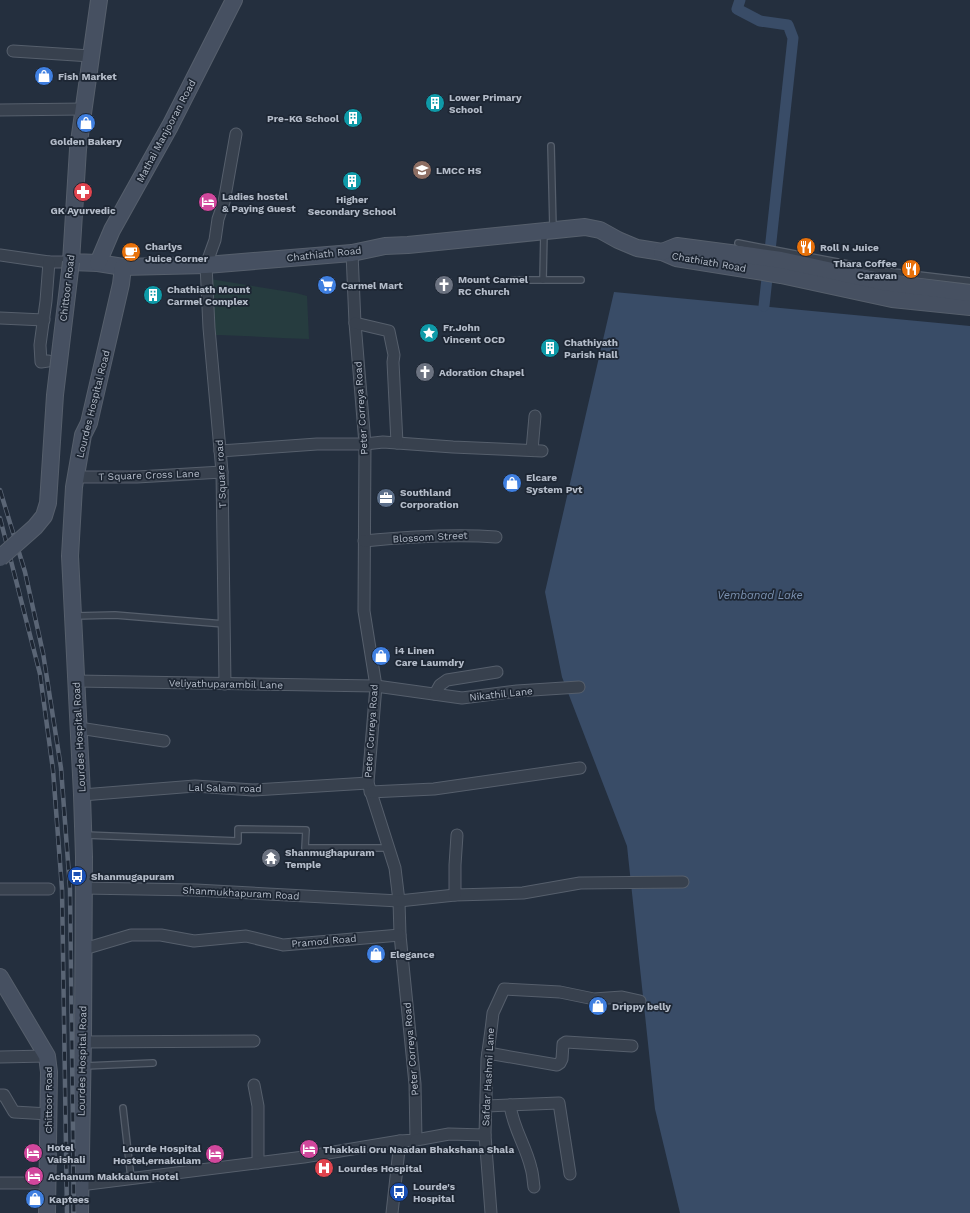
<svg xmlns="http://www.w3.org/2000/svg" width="970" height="1213" font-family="'Work Sans',sans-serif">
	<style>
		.green { fill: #263c3f }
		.water { fill: #394c67 }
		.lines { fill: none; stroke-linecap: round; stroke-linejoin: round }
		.canal { stroke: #394c67; stroke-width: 11 }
		.lane-casing { stroke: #565f6c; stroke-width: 8 }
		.street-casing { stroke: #565f6c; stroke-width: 13 }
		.secondary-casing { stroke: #565f6c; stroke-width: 18 }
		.lane { stroke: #38414e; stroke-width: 5.5 }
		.street { stroke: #38414e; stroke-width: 11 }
		.secondary { stroke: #465061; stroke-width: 16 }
		.rail-casing { stroke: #5a6575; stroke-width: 4.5 }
		.rail { stroke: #1d2633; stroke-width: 3; stroke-dasharray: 9; stroke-linecap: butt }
		.secondary-bridge-casing { stroke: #565f6c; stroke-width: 18; stroke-linecap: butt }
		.secondary-bridge { stroke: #465061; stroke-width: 16 }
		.labels { text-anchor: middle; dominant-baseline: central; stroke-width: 3.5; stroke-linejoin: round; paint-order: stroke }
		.poi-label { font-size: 10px; font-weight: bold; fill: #b4bcc9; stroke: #1d2633; text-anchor: start }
		.street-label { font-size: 10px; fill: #b4bcc9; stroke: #1d2633 }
		.water-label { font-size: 11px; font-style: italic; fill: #7c92b1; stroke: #1d2633 }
	</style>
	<rect width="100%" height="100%" fill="#242f3e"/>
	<path class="green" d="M204 278 296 293 307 296 309 339C275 338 241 335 207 335Z"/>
	<path class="water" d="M614 292 970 326V1213H680L655 1109 627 846 562 677 545 592Z"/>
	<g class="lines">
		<path class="canal" d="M740 0 737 9 760 21 788 25 793 38 764 306"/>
		<g class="lane-casing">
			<g id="lane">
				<path d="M551 146 553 228"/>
				<path d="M738 243 885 271 970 281"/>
				<path d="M511 280H543L544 232"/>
				<path d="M543 280H581"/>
				<path d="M75 616 115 615 224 624"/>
				<path d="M85 835 238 841V829L306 830 305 848H388"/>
				<path d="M85 1066 153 1063"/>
				<path d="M123 1108 131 1178"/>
			</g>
		</g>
		<g class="street-casing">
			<g id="street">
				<path d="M13 51 91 56"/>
				<path d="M0 110 83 109"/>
				<path d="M352 253 355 323 365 444 364 611 376 686 368 783 395 868 399 901 400 935 415 1084 416 1140 400 1141 392 1213"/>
				<path d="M0 255 49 262H71"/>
				<path d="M0 318 44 320"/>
				<path d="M48 361 41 362 40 345 46 301 49 262"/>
				<path d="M397 443 453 447 542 451"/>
				<path d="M532 450 535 416"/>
				<path d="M220 451 317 444H365L383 442 397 443 393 362 394 355 389 331 355 323"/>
				<path d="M76 477H137L222 472"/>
				<path d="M364 541C407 537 453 534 496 537"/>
				<path d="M76 681 376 686 462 698 517 691 579 687"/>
				<path d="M225 684 222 472 209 328 206 265 215 240 218 219 224 202 236 134"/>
				<path d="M435 694 440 685 447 680 497 672"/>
				<path d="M79 728 164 741"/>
				<path d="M370 792 434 789 580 768"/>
				<path d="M82 795 195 786 253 790 368 783"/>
				<path d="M83 888 196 890 399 901 455 895 523 893 580 883 683 882"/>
				<path d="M0 889H49"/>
				<path d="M455 895V865L457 835"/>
				<path d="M84 949 131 935H161L194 941 246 936 283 945 400 935"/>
				<path d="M83 1042 254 1041"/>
				<path d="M488 1053 557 1065 560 1063 562 1059 563 1044 566 1042 632 1046"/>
				<path d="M0 1057 47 1056"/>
				<path d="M254 1085 258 1106V1163"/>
				<path d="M0 1095H4L14 1112 49 1114"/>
				<path d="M510 1105C513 1128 526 1146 531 1168 533 1174 533 1181 534 1187"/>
				<path d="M486 1106 559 1103 570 1174"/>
				<path d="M485 1135 491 1213"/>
				<path d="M416 1140 449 1134 485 1135 487 1059 491 1030 493 1013 504 989 560 992 594 999 622 997 640 1001"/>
				<path d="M0 1183H47"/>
				<path d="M80 1185 304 1157 400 1141"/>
			</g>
		</g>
		<g class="secondary-casing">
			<g id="secondary">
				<path d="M99 0 78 149 71 262 98 263 123 267 206 265 352 253 385 246 408 245 585 227 600 230 618 240 637 248 662 252 676 258 781 275 892 299 970 307"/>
				<path d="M662 252 677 246 753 256 781 260 883 282 970 293"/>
				<path d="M98 263 112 230 170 126 234 0"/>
				<path d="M0 977 47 1056 49 1072 47 1213"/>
				<path d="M80 1213 83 1036 84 857 82 795 70 556 74 487 83 435 89 423 121 284 123 267"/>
			</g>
		</g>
		<use href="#lane" class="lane"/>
		<use href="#street" class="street"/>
		<use href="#secondary" class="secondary"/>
		<g class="rail-casing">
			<g id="rail">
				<path d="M0 490 25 572 43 653 61 768 70 889 74 1213"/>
				<path d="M0 518 40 674 53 770 62 889 67 1213"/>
			</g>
		</g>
		<use href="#rail" class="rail"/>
		<g class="secondary-bridge-casing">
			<path id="secondary-bridge" d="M0 558 35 527 44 516 48 503 55 395 71 262"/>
		</g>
		<use href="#secondary-bridge" class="secondary-bridge"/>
	</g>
	<defs>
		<g id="shop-disc" transform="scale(1)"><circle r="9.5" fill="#3f7fe0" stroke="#1d2633"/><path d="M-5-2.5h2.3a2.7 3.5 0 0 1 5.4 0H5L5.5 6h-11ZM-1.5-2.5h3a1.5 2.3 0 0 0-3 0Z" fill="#fff"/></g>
		<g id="building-disc" transform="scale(1)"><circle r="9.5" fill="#0f9aa8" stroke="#1d2633"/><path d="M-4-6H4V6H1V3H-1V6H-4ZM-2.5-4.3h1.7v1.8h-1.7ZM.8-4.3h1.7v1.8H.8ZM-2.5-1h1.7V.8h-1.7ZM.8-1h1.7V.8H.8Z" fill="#fff"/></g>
		<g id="school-disc" transform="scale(1)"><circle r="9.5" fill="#8d6e63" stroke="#1d2633"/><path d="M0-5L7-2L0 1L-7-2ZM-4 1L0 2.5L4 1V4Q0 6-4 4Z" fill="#fff"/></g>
		<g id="pharmacy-disc" transform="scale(1)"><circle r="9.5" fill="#e0444e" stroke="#1d2633"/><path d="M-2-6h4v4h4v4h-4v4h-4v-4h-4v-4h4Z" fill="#fff"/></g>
		<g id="hotel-disc" transform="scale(1)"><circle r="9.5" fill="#d1479c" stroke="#1d2633"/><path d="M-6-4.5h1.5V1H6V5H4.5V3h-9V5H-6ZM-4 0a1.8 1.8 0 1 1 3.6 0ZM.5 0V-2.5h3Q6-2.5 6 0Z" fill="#fff"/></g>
		<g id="restaurant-disc" transform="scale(1)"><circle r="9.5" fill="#e8710a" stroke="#1d2633"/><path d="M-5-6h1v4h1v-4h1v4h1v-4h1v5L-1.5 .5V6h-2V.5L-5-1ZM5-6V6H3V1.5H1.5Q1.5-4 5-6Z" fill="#fff"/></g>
		<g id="cafe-disc" transform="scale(1)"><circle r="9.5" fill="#e8710a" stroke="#1d2633"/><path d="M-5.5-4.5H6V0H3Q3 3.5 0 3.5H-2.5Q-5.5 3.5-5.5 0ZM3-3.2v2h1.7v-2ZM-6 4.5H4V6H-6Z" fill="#fff"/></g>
		<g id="supermarket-disc" transform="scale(1)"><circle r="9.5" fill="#3f7fe0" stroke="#1d2633"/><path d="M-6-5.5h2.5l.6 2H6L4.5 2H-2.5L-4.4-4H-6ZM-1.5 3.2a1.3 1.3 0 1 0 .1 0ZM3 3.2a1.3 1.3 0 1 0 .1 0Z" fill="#fff"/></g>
		<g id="church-disc" transform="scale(1)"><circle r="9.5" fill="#6b7280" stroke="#1d2633"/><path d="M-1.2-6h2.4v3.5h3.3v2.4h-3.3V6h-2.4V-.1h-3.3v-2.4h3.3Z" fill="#fff"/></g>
		<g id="sight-disc" transform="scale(1)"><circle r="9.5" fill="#0f9aa8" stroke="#1d2633"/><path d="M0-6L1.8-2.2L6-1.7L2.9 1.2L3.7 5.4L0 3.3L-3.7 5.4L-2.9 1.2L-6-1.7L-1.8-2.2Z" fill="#fff"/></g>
		<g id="office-disc" transform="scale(1)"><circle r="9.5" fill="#5c6f8a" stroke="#1d2633"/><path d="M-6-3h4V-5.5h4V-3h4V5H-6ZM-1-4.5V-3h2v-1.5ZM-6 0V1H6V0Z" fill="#fff"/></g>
		<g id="temple-disc" transform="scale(1)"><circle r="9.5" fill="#6b7280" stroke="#1d2633"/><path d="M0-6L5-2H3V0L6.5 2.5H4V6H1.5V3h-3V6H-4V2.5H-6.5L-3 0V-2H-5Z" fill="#fff"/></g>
		<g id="bus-disc" transform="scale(1)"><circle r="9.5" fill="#1a4fb4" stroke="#1d2633"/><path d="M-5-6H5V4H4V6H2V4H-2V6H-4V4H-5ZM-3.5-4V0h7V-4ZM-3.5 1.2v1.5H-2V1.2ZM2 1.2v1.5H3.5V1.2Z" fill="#fff"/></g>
		<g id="hospital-disc" transform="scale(1)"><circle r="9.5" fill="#e0444e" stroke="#1d2633"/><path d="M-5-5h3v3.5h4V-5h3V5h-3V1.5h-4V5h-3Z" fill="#fff"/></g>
	</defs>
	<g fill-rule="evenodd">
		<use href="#shop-disc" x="44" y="76"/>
		<use href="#building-disc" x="435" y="103"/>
		<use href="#building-disc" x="353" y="118"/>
		<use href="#shop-disc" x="86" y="123"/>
		<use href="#school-disc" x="422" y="170"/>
		<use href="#building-disc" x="352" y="181"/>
		<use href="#pharmacy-disc" x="83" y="192"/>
		<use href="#hotel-disc" x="208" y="202"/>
		<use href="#restaurant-disc" x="806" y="247"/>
		<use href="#cafe-disc" x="131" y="252"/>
		<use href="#restaurant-disc" x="911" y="269"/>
		<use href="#supermarket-disc" x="327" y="285"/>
		<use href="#church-disc" x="444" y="285"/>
		<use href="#building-disc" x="153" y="295"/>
		<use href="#sight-disc" x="429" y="333"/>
		<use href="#building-disc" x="550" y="348"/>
		<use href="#church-disc" x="425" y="372"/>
		<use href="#shop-disc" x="512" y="483"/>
		<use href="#office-disc" x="386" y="498"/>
		<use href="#shop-disc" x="381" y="656"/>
		<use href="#temple-disc" x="271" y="858"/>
		<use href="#bus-disc" x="77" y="876"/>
		<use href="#shop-disc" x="376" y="954"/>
		<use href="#shop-disc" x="598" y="1006"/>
		<use href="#hotel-disc" x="309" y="1149"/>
		<use href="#hotel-disc" x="33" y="1153"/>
		<use href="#hotel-disc" x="215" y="1154"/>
		<use href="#hospital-disc" x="324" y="1168"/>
		<use href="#hotel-disc" x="34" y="1176"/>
		<use href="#bus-disc" x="399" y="1192"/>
		<use href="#shop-disc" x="35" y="1199"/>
	</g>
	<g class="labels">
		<g class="poi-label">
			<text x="58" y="76">Fish Market</text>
			<text x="449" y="97">Lower Primary<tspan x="449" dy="12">School</tspan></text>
			<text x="339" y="118" text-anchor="end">Pre-KG School</text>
			<text x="86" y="141" text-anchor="middle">Golden Bakery</text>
			<text x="436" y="170">LMCC HS</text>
			<text x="222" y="196">Ladies hostel<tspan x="222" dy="12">&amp; Paying Guest</tspan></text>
			<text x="352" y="199" text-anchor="middle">Higher<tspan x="352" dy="12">Secondary School</tspan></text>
			<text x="83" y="210" text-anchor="middle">GK Ayurvedic</text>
			<text x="145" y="246">Charlys<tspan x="145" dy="12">Juice Corner</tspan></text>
			<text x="820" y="247">Roll N Juice</text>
			<text x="897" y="263" text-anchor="end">Thara Coffee<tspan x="897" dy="12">Caravan</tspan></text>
			<text x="458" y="279">Mount Carmel<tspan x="458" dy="12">RC Church</tspan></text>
			<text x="341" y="285">Carmel Mart</text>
			<text x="167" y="289">Chathiath Mount<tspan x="167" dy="12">Carmel Complex</tspan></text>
			<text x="443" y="327">Fr.John<tspan x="443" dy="12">Vincent OCD</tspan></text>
			<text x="564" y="342">Chathiyath<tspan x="564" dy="12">Parish Hall</tspan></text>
			<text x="439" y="372">Adoration Chapel</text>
			<text x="526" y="477">Elcare<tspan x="526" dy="12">System Pvt</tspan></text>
			<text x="400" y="492">Southland<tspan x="400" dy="12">Corporation</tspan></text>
			<text x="395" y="650">i4 Linen<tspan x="395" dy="12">Care Laumdry</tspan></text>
			<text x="285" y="852">Shanmughapuram<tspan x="285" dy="12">Temple</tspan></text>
			<text x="91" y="876">Shanmugapuram</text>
			<text x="390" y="954">Elegance</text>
			<text x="612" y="1006">Drippy belly</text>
			<text x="47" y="1147">Hotel<tspan x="47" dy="12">Vaishali</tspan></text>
			<text x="201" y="1148" text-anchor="end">Lourde Hospital<tspan x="201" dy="12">Hostel,ernakulam</tspan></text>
			<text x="323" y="1149">Thakkali Oru Naadan Bhakshana Shala</text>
			<text x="338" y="1168">Lourdes Hospital</text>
			<text x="48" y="1176">Achanum Makkalum Hotel</text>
			<text x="413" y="1186">Lourde's<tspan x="413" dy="12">Hospital</tspan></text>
			<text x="49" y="1199">Kaptees</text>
		</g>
		<g class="street-label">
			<text transform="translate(166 131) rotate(-62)">Mathai Manjooran Road</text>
			<text transform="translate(324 254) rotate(-6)">Chathiath Road</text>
			<text transform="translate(709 262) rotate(10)">Chathiath Road</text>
			<text transform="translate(67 288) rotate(-83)">Chittoor Road</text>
			<text transform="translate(93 404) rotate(-76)">Lourdes Hospital Road</text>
			<text transform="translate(361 408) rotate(-94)">Peter Correya Road</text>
			<text transform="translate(221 474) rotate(-93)">T Square road</text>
			<text transform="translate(149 475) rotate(-2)">T Square Cross Lane</text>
			<text transform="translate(430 537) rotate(-3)">Blossom Street</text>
			<text transform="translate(226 684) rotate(1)">Veliyathuparambil Lane</text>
			<text transform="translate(501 694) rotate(-6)">Nikathil Lane</text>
			<text transform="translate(371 731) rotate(-86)">Peter Correya Road</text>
			<text transform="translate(79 737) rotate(-93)">Lourdes Hospital Road</text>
			<text transform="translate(225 788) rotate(1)">Lal Salam road</text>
			<text transform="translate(241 893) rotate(3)">Shanmukhapuram Road</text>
			<text transform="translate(324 941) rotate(-5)">Pramod Road</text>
			<text transform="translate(411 1049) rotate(-95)">Peter Correya Road</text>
			<text transform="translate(82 1061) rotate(-89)">Lourdes Hospital Road</text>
			<text transform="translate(488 1077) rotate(-87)">Safdar Hashmi Lane</text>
			<text transform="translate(48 1100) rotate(-90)">Chittoor Road</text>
		</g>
		<g class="water-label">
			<text x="760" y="595">Vembanad Lake</text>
		</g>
	</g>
</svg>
